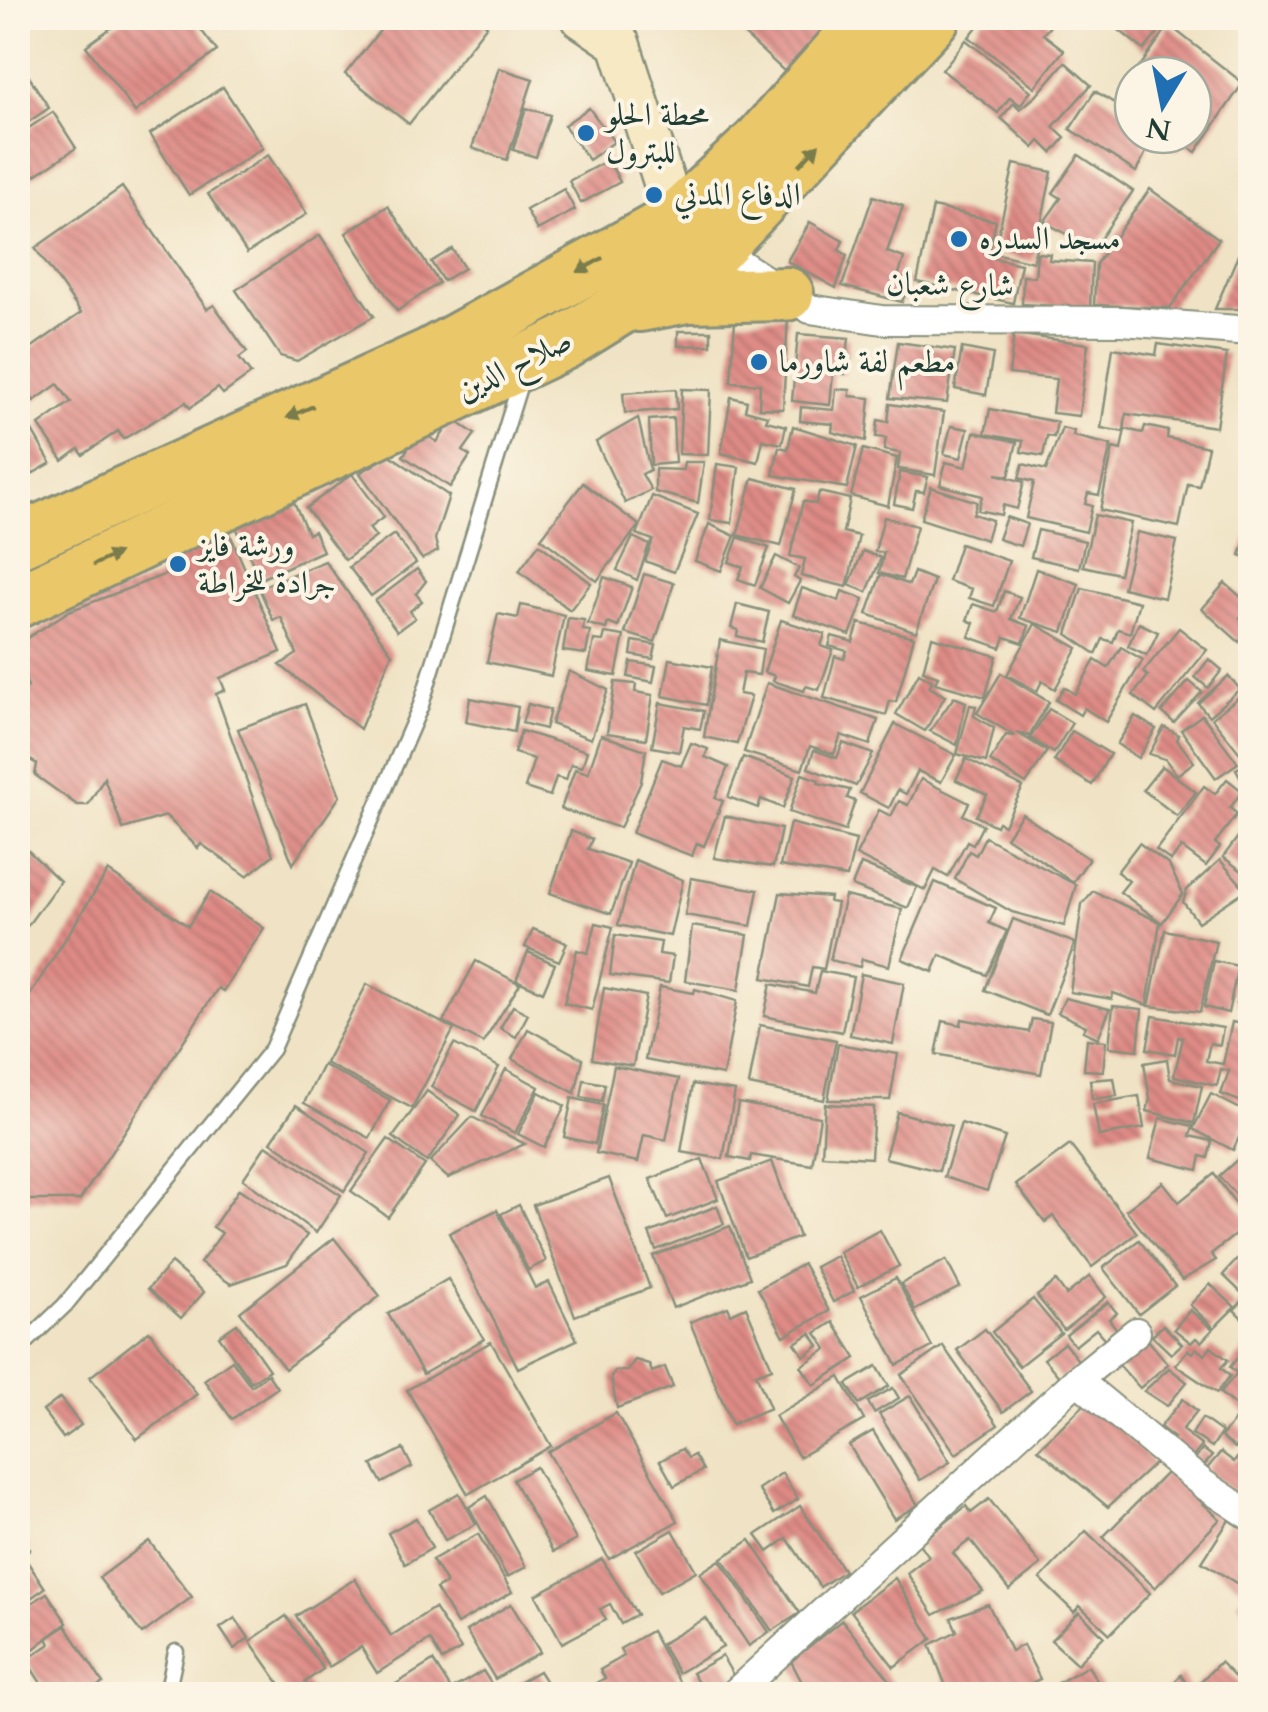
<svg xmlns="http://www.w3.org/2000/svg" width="1268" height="1712" font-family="Cardo,Amiri,serif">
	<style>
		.building { fill: url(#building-back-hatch) }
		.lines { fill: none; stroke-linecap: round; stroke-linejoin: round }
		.lane-casing { stroke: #88907c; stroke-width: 19 }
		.street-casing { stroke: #88907c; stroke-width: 32 }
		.secondary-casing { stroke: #88907c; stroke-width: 45 }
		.highway-casing { stroke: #88907c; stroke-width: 58 }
		.lane { stroke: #fff; stroke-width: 14 }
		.street { stroke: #fff; stroke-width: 28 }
		.secondary { stroke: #f7e9c3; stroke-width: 40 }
		.highway { stroke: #eac769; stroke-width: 52 }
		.oneway { fill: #7a7b4c }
		.poi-dot { fill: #1f6fb2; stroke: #fcf5e5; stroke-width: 4 }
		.labels { text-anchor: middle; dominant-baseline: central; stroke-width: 8; stroke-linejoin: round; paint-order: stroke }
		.poi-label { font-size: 32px; fill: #1f3d34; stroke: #fcf5e5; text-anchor: start }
		.street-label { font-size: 32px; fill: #1f3d34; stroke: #fcf5e5 }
	</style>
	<defs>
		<pattern id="building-back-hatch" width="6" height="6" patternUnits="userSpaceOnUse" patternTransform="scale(2.5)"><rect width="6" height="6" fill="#df8b86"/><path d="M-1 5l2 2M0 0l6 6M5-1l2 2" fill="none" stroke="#b4736e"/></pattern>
	</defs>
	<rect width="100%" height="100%" fill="#fcf5e5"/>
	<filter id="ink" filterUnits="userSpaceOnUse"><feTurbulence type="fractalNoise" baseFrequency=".01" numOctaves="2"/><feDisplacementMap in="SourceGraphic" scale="20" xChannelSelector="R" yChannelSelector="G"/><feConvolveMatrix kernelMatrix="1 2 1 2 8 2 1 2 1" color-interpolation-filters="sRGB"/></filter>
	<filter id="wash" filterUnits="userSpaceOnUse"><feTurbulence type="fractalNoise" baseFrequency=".0048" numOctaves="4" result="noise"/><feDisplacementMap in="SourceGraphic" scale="40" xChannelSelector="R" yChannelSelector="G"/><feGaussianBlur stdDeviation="2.25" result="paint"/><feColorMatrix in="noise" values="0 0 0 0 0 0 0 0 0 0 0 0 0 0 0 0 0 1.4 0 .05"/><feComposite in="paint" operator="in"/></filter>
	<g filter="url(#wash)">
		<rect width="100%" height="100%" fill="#f0e3c5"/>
		<g id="blocks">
			<g class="building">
				<path d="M125 18H192L217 51 135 112 86 46Z"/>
				<path d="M390 18H478L487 25 409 124 345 74Z"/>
				<path d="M726 18H819L827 25 784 71Z"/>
				<path d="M984 18H1043L1052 24 1043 34 1064 50 1035 87 969 37Z"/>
				<path d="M1104 18H1170L1144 50Z"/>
				<path d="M1169 25 1243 83 1196 152 1183 144 1178 151 1154 135H1193V75H1134Z"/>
				<path d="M966 40 1031 91 1020 105 1010 97 998 113 942 70Z"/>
				<path d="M1065 62 1091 85 1053 127 1065 138 1052 153 1040 141 1034 148 1001 118 1014 103 1020 109 1036 96Z"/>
				<path d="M499 68 533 79 507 160 472 148Z"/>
				<path d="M28 75 49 108 18 129V82Z"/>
				<path d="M1133 77V109L1118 99Z"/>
				<path d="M223 87 263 148 189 195 150 134Z"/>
				<path d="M1095 91 1133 115V135H1149L1143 144 1148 148 1136 172 1070 129Z"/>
				<path d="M526 108 550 115 536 157 513 150Z"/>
				<path d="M589 108 614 142 589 160 564 125Z"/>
				<path d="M53 112 76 148 18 187V135Z"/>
				<path d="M268 155 307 214 247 253 208 194Z"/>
				<path d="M1079 155 1133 191 1094 248 1044 222 1061 198 1053 193Z"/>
				<path d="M608 160 620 182 581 203 569 181Z"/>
				<path d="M1014 164 1052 172 1033 262 994 253Z"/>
				<path d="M122 187 207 309 214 305 247 352 239 358 251 374 223 394 218 388 190 408 186 402 123 439 118 431 83 455 79 449 63 461 39 425 71 402 58 384 34 401 18 378V357L81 313 35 248Z"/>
				<path d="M564 189 575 210 537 230 526 210Z"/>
				<path d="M1150 189 1219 239 1170 308 1094 305 1096 264Z"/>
				<path d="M873 196 903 206 887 252 904 258 898 277 910 281 902 302 842 286Z"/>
				<path d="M388 206 439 283 397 311 346 233Z"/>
				<path d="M933 207 996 221 988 257 1021 264 1013 303 917 282Z"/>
				<path d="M810 222 843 241 839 250 847 255 836 288 787 261Z"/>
				<path d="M320 235 374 316 297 361 280 356 236 290Z"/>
				<path d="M452 249 464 268 443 281 431 262Z"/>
				<path d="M1037 253 1050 254 1049 260 1092 263 1090 308 1022 304 1023 276 1035 277Z"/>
				<path d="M1239 253 1250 261V309H1215Z"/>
				<path d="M788 316 783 409 759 408 760 384 731 382 735 320Z"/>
				<path d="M678 331H711V345L678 346Z"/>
				<path d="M798 334 849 338 845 374 833 373 830 405 792 401Z"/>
				<path d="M1014 334 1088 344 1079 416 1052 413 1056 379 1009 374Z"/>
				<path d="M898 342 955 350 947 403 890 398Z"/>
				<path d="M1158 344 1227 354 1216 427 1126 414 1124 432 1101 428 1113 348 1156 355Z"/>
				<path d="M962 348 993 354 986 395 955 389Z"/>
				<path d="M676 389 677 409 625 413 623 393Z"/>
				<path d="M682 389 711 390 708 455 679 454Z"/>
				<path d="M836 389 850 390V396L870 398 866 441 832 432 833 424 800 421 801 407 834 410Z"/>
				<path d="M731 397 747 401 745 410 768 416 766 421 786 426 782 444 763 440 758 462 721 453Z"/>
				<path d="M890 404 944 412 935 475 898 469 900 453 884 450 886 438 876 437 878 420 888 422Z"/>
				<path d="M18 407 51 463 18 482Z"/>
				<path d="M990 409 1057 422 1054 437 1047 436 1043 456 1021 452 1023 441 985 434Z"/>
				<path d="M638 418 650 470 642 474 651 490 625 503 596 442Z"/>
				<path d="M673 418 675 463 651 465 649 420Z"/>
				<path d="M453 419 475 434 463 451 470 456 450 487 403 456 420 430 437 442Z"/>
				<path d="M793 426 857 446 847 488 773 475 779 447 788 449Z"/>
				<path d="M951 426 968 429 961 458 944 454Z"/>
				<path d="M1145 426 1168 431 1167 438 1208 447 1199 486 1188 484 1179 527 1100 510 1113 448 1121 450 1125 429 1143 433Z"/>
				<path d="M1062 428 1074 431 1073 436 1111 445 1099 495 1088 493 1085 504 1092 506 1086 532 1026 518 1034 482 1019 478 1023 464 1046 470Z"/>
				<path d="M974 432 1017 442 1009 476 996 474 1024 482 1017 509 1003 505 1001 515 978 510 982 496 940 485 946 462 966 467Z"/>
				<path d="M863 449 897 458 888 506 851 496Z"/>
				<path d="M390 455 449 496 435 539 438 551 422 559 360 473Z"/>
				<path d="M684 462H704L698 503 655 492V469L683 470Z"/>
				<path d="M717 464 739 467 732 523 710 520Z"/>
				<path d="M900 472 928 477 924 492 916 491 912 508 894 504Z"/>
				<path d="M352 474 384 517 369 528 376 537 345 560 306 508Z"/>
				<path d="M753 478 796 489 781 546 737 535Z"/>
				<path d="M583 483 639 525 597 581 541 538Z"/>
				<path d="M931 487 977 502 973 514 992 520 986 540 921 519Z"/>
				<path d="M819 492 850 499 843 532 859 536 847 587 801 576 805 559 790 556 803 501 816 504Z"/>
				<path d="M652 496 698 514 674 572 645 561 653 540 637 534Z"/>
				<path d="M294 502 308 534 314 531 323 551 260 579 236 527Z"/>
				<path d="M1095 515 1131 523 1119 574 1083 566Z"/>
				<path d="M884 517 917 526 902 579 879 573 884 553 875 551Z"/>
				<path d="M1006 517 1027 524 1020 546 998 539Z"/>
				<path d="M709 524 735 536 721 571 695 561Z"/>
				<path d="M1250 529V559L1240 555Z"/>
				<path d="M1038 530 1085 541 1079 568 1031 557Z"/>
				<path d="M229 532 281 652 220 678 225 690 216 694 273 855 247 876 201 844 198 848 166 816 123 829 104 778 88 805H77L35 775 37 764 18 753V695L28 687 18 659V644L69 611 174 571 169 558Z"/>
				<path d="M1137 532 1177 541 1164 598 1123 588Z"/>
				<path d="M394 534 416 563 371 596 349 567Z"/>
				<path d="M633 537 649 545 637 580 617 570Z"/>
				<path d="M738 537 769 548 755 585 738 579 743 567 729 562Z"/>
				<path d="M539 544 591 583 570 610 519 571Z"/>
				<path d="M960 544 1009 561 994 606 969 598 972 589 948 581Z"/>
				<path d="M863 551 881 558 867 592 849 585Z"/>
				<path d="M776 556 799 568 794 577 800 581 788 603 760 588Z"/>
				<path d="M325 561 392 654 360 729 280 665 297 654 281 617 273 620 259 588Z"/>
				<path d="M417 569 426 581 416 594 422 601 410 611 415 618 397 631 375 601Z"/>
				<path d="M1036 569 1079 584 1063 632 1020 618Z"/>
				<path d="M914 572 934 580 916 632 867 614 881 574 909 585Z"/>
				<path d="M644 574 674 583 655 642 625 633Z"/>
				<path d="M604 577 632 587 618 627 608 623 606 629 588 624Z"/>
				<path d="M1225 583 1250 605 1240 618 1250 629 1239 642 1202 609Z"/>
				<path d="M802 588 839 601 842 591 864 599 850 635 793 615Z"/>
				<path d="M1082 588 1139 602 1130 633 1118 629 1113 642 1103 639 1096 654 1067 634Z"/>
				<path d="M1004 591 1020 597 1011 619 1029 626 1023 643 1005 637 1001 648 969 637 974 623 967 620 973 604 997 612Z"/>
				<path d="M737 604 769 612 762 642 737 636 738 630 731 628Z"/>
				<path d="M521 605 564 615 551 676 487 662 498 614 518 618Z"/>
				<path d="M568 618 584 620 583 630 590 631 586 654 563 651Z"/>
				<path d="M781 620 825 634 821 646 833 650 819 690 806 686 804 691 773 681 775 676 764 672Z"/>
				<path d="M859 623 914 637 896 702 890 701 886 715 824 698 835 656 844 659 847 651 829 646 832 636 853 642Z"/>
				<path d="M1139 623 1158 632 1147 655 1128 646Z"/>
				<path d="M1035 624 1078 648 1055 689 1042 681 1037 691 1007 675Z"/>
				<path d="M1179 628 1207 650 1156 713 1133 695 1148 676 1143 672Z"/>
				<path d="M605 633 624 636 616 676 588 671 594 640 603 641Z"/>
				<path d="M932 637 997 656 985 697 935 683 938 676 923 671Z"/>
				<path d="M720 640 763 649 759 675 743 673 739 694 751 696 737 744 704 737Z"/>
				<path d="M633 641 656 645 653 659 631 655Z"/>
				<path d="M1121 647 1143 660 1106 722 1084 708 1080 715 1056 700 1064 687 1075 694 1095 660 1108 668Z"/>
				<path d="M670 659 712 667 706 705 663 696Z"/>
				<path d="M1209 659 1222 670 1208 688 1195 677Z"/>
				<path d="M631 662 656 666 653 682 628 677Z"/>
				<path d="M569 671 608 690 591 739 551 724Z"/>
				<path d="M919 673 932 681 929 687 945 696 925 731 896 714Z"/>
				<path d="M1001 673 1049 702 1029 736 1016 732 1047 751 1026 784 990 761 1006 735 1015 736 977 713Z"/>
				<path d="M1228 676 1240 689 1209 716 1198 703Z"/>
				<path d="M1189 681 1202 692 1174 723 1162 712Z"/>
				<path d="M615 682 636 684 635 692 653 695 646 739 607 733Z"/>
				<path d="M767 683 878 720 870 745 841 735 834 754 810 746 802 770 744 752Z"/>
				<path d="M1244 693 1250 702V733L1244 737 1250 745V758L1246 761 1212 718Z"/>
				<path d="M954 697 966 702 957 745 930 731Z"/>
				<path d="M470 698 518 707 514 732 466 722Z"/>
				<path d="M660 703 704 711 700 729 684 726 679 752 652 747Z"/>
				<path d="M305 704 340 796 293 864 238 729Z"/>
				<path d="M528 704 550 710 545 729 522 723Z"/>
				<path d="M970 705 976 706 974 716 994 728 986 762 957 754Z"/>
				<path d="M1049 709 1072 723 1054 753 1030 738Z"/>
				<path d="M1202 715 1238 763 1216 778 1181 730Z"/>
				<path d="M1135 716 1156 729 1138 758 1117 744Z"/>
				<path d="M895 724 956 755 941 782 918 771 906 794 898 790 889 808 860 793Z"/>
				<path d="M1164 727 1179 735 1177 740 1194 762 1177 775 1165 759 1149 754Z"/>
				<path d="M521 731 587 751 582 767 571 764 566 780 556 777 550 796 525 788 534 759 514 753Z"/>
				<path d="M1072 731 1110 754 1092 785 1054 761Z"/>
				<path d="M601 735 646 750 641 782 620 828 561 809 575 769 588 773Z"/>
				<path d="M691 743 708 749 705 757 728 767 715 798 723 801 704 846 697 843 692 856 632 833 662 759 681 766Z"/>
				<path d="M843 743 873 754 856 786 808 768 814 750 837 758Z"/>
				<path d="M743 757 795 776 783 808 761 799 758 808 728 797Z"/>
				<path d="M966 759 1023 787 1004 825 998 822 996 826 976 816 987 795 956 780Z"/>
				<path d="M1250 762V782L1245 785 1236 769Z"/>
				<path d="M1162 766 1196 792 1177 816 1143 790Z"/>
				<path d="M802 774 819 780 818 783 850 790 847 798 855 801 845 831 789 812Z"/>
				<path d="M921 779 969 803 963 815 983 825 973 844 967 841 948 877 935 870 925 890 856 855 879 810 891 816 899 801 908 805Z"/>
				<path d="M1227 779 1242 791 1230 808 1237 814 1215 843 1220 847 1206 866 1181 847 1171 861 1156 850 1204 786 1215 794Z"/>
				<path d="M1022 814 1089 859 1073 882 1006 837Z"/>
				<path d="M725 816 781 829 773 867 714 858Z"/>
				<path d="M1250 821V877L1223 857Z"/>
				<path d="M790 823 856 840 847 877 780 866Z"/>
				<path d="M571 831 592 839 588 849 629 863 611 914 550 893Z"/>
				<path d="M985 837 1076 885 1064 926 1012 912 955 879 969 851 976 855Z"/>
				<path d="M18 841 60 881 18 939Z"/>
				<path d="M1139 843 1169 865 1183 894 1162 923 1120 892 1129 881 1117 872Z"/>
				<path d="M635 860 683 880 670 936 618 925Z"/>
				<path d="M1220 860 1246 890 1198 922 1183 902 1187 890Z"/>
				<path d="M861 864 917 887 908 908 852 886Z"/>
				<path d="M108 871 188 926 210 892 264 928 223 991 218 988 80 1200H19L18 1014Z"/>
				<path d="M691 878 758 890 751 926 685 915Z"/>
				<path d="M935 882 996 908 989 923 1007 931 987 975 940 955 933 972 902 959Z"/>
				<path d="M1093 891 1160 922 1147 1005 1113 993 1112 999 1070 992 1082 904Z"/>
				<path d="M780 893 830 897 829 902 837 903 824 969 812 967 808 987 763 978Z"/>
				<path d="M845 896 902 909 889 966 862 959 860 967 830 960Z"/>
				<path d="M1013 919 1075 943 1047 1015 985 990Z"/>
				<path d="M596 923 613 927 592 1010 564 1003 577 950 588 953Z"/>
				<path d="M692 926 748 935 739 990 685 981Z"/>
				<path d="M533 929 567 943 559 961 525 947Z"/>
				<path d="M1165 930 1216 941 1200 1012 1149 1006Z"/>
				<path d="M615 935 661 942 659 954 673 956 669 983 610 975Z"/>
				<path d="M528 952 555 964 543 992 516 980Z"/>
				<path d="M476 961 520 984 483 1043 443 1022Z"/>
				<path d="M1214 961 1238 966 1228 1013 1204 1007Z"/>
				<path d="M820 971 853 977 842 1032 764 1016 771 984 815 993Z"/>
				<path d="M1250 972V1009L1236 1003Z"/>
				<path d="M861 974 904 983 893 1044 850 1035Z"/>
				<path d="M367 984 454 1029 412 1108 325 1063Z"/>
				<path d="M660 987 694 993 695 989 737 1001 723 1075 645 1060Z"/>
				<path d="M604 988 646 996 633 1066 592 1059Z"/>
				<path d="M1065 998 1110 1009 1098 1038 1083 1031 1086 1026 1058 1013Z"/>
				<path d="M513 1006 528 1014 516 1037 500 1028Z"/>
				<path d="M1113 1006 1142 1009 1138 1050 1109 1047Z"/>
				<path d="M1153 1016 1223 1028 1220 1045 1210 1043 1206 1061 1223 1064 1232 1022 1250 1026V1105L1221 1094 1229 1071 1221 1069 1217 1086 1174 1076 1183 1038 1178 1037 1175 1054 1147 1049Z"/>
				<path d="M962 1019 1029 1032 1032 1019 1051 1022 1041 1074 936 1054 943 1021 961 1025Z"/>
				<path d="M760 1025 836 1040 824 1100 749 1085Z"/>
				<path d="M528 1029 583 1059 575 1093 512 1059Z"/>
				<path d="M1087 1039 1106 1041 1103 1071 1084 1070Z"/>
				<path d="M454 1044 499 1067 476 1111 431 1087Z"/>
				<path d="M838 1044 898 1054 890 1100H828Z"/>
				<path d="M1167 1059 1170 1079 1202 1086 1194 1123 1147 1111 1150 1099 1144 1063Z"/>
				<path d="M323 1065 390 1100 370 1138 304 1103Z"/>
				<path d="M614 1066 679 1079 666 1140 644 1135 638 1162 596 1153Z"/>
				<path d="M506 1069 539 1087 515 1133 482 1116Z"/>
				<path d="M1114 1078 1117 1096 1092 1099 1090 1080Z"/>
				<path d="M584 1080 605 1084 602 1101 581 1097Z"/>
				<path d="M693 1084 735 1091 723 1159 681 1152Z"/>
				<path d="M427 1091 460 1115 427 1162 393 1137Z"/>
				<path d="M539 1092 565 1106 544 1147 518 1134Z"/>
				<path d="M1211 1094 1250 1114 1233 1150 1193 1129Z"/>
				<path d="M1139 1096 1144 1128 1099 1136 1093 1104Z"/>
				<path d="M572 1098 603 1105 595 1144 564 1137Z"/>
				<path d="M738 1103 820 1117 812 1165 751 1155 750 1161 729 1157Z"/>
				<path d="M825 1104 874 1107 871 1158 822 1155Z"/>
				<path d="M296 1105 369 1153 344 1191 271 1142Z"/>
				<path d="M897 1112 951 1126 939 1171 885 1158Z"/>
				<path d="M472 1117 525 1144 448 1178 430 1162Z"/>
				<path d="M1160 1118 1193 1126 1190 1136 1212 1141 1208 1158 1201 1156 1198 1170 1150 1158Z"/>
				<path d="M961 1123 1005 1137 987 1191 944 1177Z"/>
				<path d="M388 1139 425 1165 388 1217 351 1191Z"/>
				<path d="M266 1145 341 1195 316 1233 243 1179Z"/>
				<path d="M1070 1145 1137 1233 1092 1267 1053 1216 1045 1222 1016 1185Z"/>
				<path d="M1250 1148V1210L1219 1176Z"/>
				<path d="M702 1159 718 1199 667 1219 650 1179Z"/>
				<path d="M772 1161 799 1237 746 1257 718 1181Z"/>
				<path d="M1214 1174 1250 1223 1211 1254 1216 1260 1182 1280 1126 1210 1163 1182 1179 1202Z"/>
				<path d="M609 1178 650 1288 575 1316 533 1205Z"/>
				<path d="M239 1189 307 1235 287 1264 231 1284 200 1263 222 1233 213 1227Z"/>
				<path d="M519 1205 546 1261 528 1270 501 1214Z"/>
				<path d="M717 1206 724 1224 656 1250 649 1233Z"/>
				<path d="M497 1210 535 1288 549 1282 577 1340 518 1368 449 1233Z"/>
				<path d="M730 1226 750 1278 673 1308 653 1256Z"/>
				<path d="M880 1230 899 1266 858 1287 839 1252Z"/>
				<path d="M334 1238 380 1296 285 1369 240 1312Z"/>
				<path d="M1139 1240 1175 1286 1139 1314 1103 1268Z"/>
				<path d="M1244 1252 1250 1259V1326L1234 1310 1246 1297 1223 1275Z"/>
				<path d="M836 1256 854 1291 833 1302 815 1267Z"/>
				<path d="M946 1260 960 1287 915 1310 901 1284Z"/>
				<path d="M171 1263 204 1292 181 1318 148 1289Z"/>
				<path d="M803 1264 829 1311 784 1336 758 1289Z"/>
				<path d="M1090 1276 1106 1297 1064 1330 1037 1296 1056 1281 1066 1295Z"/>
				<path d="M896 1278 932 1347 897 1365 861 1296Z"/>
				<path d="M448 1279 484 1339 423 1374 388 1314Z"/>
				<path d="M1210 1284 1235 1307 1214 1328 1190 1305Z"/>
				<path d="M1033 1299 1061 1333 1019 1366 992 1332Z"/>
				<path d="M1108 1302 1117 1313 1109 1319 1121 1335 1109 1344 1096 1329 1075 1346 1066 1335Z"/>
				<path d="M728 1307 731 1314 746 1307 772 1368 756 1374 770 1408 732 1424 690 1322Z"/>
				<path d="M1190 1310 1213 1329 1201 1342 1196 1338 1191 1343 1174 1329Z"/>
				<path d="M833 1322 856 1358 814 1385 801 1366 827 1349 816 1333Z"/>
				<path d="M237 1324 269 1370 251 1382 219 1336Z"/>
				<path d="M1163 1325 1182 1344 1171 1354 1152 1336Z"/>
				<path d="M985 1329 1031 1391 1003 1412 957 1350Z"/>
				<path d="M149 1331 197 1394 137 1439 90 1377Z"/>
				<path d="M811 1333 819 1346 804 1356 795 1343Z"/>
				<path d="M1148 1340 1168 1364 1140 1388 1119 1365Z"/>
				<path d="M491 1342 551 1446 468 1494 407 1390Z"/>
				<path d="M1064 1343 1081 1364 1061 1379 1044 1359Z"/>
				<path d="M943 1346 998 1425 956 1454 901 1375Z"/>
				<path d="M1211 1347 1228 1360 1221 1368 1230 1376 1217 1393 1175 1365 1188 1350 1192 1353 1196 1348 1205 1355Z"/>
				<path d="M1247 1347 1250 1350V1418L1220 1393 1237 1373 1230 1367Z"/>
				<path d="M232 1360 251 1386 268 1374 277 1388 232 1419 204 1380Z"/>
				<path d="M635 1360 649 1364 652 1372 665 1367 673 1387 617 1408 611 1377 615 1371H627Z"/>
				<path d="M877 1366 889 1386 859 1404 847 1384Z"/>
				<path d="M1169 1368 1187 1382 1167 1406 1144 1391Z"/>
				<path d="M840 1377 864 1420 799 1457 775 1416Z"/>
				<path d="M893 1388 899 1398 874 1413 868 1402Z"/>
				<path d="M910 1396 950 1462 920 1480 879 1414Z"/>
				<path d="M60 1398 81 1425 63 1438 43 1411Z"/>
				<path d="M1090 1399 1155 1463 1108 1507 1038 1449Z"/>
				<path d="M1183 1399 1197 1411 1182 1430 1202 1446 1189 1462 1168 1445 1174 1438 1160 1427Z"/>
				<path d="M616 1413 678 1521 609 1559 548 1452Z"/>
				<path d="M1202 1418 1222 1432 1212 1447 1192 1434Z"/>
				<path d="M1234 1421 1248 1431 1235 1448 1221 1437Z"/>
				<path d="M873 1431 918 1505 894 1519 849 1445Z"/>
				<path d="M1250 1442V1508L1205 1471 1221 1452 1234 1462Z"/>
				<path d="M403 1449 412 1467 382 1483 372 1465Z"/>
				<path d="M682 1449 688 1458 694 1455 703 1470 674 1486 660 1461Z"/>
				<path d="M1203 1449 1212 1456 1199 1472 1190 1465Z"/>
				<path d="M536 1467 576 1540 553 1552 513 1480Z"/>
				<path d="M1168 1471 1220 1519 1155 1588 1103 1537Z"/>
				<path d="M782 1473 798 1499 774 1514 758 1489Z"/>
				<path d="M459 1493 476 1524 445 1540 429 1510Z"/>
				<path d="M487 1496 526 1567 507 1577 469 1507Z"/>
				<path d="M989 1499 1041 1565 1009 1590 970 1540 953 1553 983 1591 934 1615 907 1573 929 1556 919 1544 966 1506 971 1513Z"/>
				<path d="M800 1506 844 1571 820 1587 787 1538 768 1552 756 1535Z"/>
				<path d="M416 1518 432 1548 405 1564 388 1533Z"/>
				<path d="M1229 1520 1250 1534V1582L1246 1589 1202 1562Z"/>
				<path d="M673 1530 696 1571 659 1592 636 1551Z"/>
				<path d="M18 1531 30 1549 18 1558Z"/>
				<path d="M1086 1531 1150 1593 1110 1634 1080 1606 1074 1612 1040 1579Z"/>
				<path d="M478 1534 512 1592 457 1624 436 1589 446 1583 432 1560Z"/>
				<path d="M750 1540 800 1613 772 1631 722 1558Z"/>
				<path d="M149 1541 192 1597 142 1634 99 1578Z"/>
				<path d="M24 1557 45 1588 18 1607V1561Z"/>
				<path d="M602 1559 637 1615 621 1624 610 1604 600 1609 606 1620 562 1643 536 1595Z"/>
				<path d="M720 1560 769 1632 749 1646 700 1573Z"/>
				<path d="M895 1578 932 1639 894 1667 851 1611Z"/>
				<path d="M355 1579 391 1636 434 1608 461 1649 442 1660 430 1640 377 1673 361 1647 329 1667 296 1616Z"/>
				<path d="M1250 1588V1615L1237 1602Z"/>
				<path d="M47 1593 67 1623 18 1661V1612Z"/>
				<path d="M511 1604 540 1652 495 1679 466 1631Z"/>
				<path d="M988 1604 1011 1651 1023 1645 1040 1679 1009 1694H949L930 1645 957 1631 951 1618Z"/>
				<path d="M1079 1612 1104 1636 1077 1664 1051 1640Z"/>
				<path d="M286 1616 323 1669 305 1682 312 1692 308 1694H287L250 1641Z"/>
				<path d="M235 1618 249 1638 234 1649 220 1628Z"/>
				<path d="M706 1618 723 1647 678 1673 661 1644Z"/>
				<path d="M842 1620 893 1684 878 1694H808L791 1661Z"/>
				<path d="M66 1626 103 1683 84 1694H48L26 1660 50 1644 47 1638Z"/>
				<path d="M651 1631 686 1694H647L644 1690 636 1694H584L582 1691 605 1678 600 1670 624 1656 620 1649Z"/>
				<path d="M722 1656 737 1682 715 1694H705L692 1673Z"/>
				<path d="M433 1661 454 1694H380Z"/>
				<path d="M1220 1662 1250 1693V1694H1199L1194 1688Z"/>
				<path d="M1088 1666 1105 1694H1039Z"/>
				<path d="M483 1671 498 1694H458L454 1688Z"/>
				<path d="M539 1671 553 1693 499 1694Z"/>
				<path d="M1181 1675 1193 1694H1163Z"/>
			</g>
		</g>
	</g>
	<g filter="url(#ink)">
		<use href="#blocks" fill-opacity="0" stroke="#88907c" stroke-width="2.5"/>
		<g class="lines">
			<g class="lane-casing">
				<g id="lane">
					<path d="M18 1350 65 1305 272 1049 421 705 521 380"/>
					<path d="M167 1694 176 1652"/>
				</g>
			</g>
			<g class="street-casing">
				<g id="street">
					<path d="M708 243 810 309 882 320 1122 321 1250 331"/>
					<path d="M1077 1380 1203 1484 1250 1515"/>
					<path d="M734 1694 1077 1380 1136 1332"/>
				</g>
			</g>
			<g class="secondary-casing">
				<path id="secondary" d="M582 18 619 43 676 219"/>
			</g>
			<g class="highway-casing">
				<g id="highway">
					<path d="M640 305 688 296 787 294"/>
					<path d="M18 541 430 355 676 219 758 143 869 18"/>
					<path d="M18 601 564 343 716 249 933 18"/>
				</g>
			</g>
			<use href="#lane" class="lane"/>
			<use href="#street" class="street"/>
			<use href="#secondary" class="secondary"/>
			<use href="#highway" class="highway"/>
		</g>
		<defs><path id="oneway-solid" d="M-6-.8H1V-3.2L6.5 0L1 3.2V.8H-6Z" transform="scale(2.5)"/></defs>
		<g class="oneway">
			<use href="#oneway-solid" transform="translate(809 155) rotate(-47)"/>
			<use href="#oneway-solid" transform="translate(590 265) rotate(151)"/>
			<use href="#oneway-solid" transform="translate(300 412) rotate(156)"/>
			<use href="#oneway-solid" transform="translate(106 559) rotate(-25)"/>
		</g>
	</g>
	<g class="poi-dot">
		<circle cx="586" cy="133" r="10"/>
		<circle cx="654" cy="195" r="10"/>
		<circle cx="959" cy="239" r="10"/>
		<circle cx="759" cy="362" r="10"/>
		<circle cx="178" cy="564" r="10"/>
	</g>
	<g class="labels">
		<g class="poi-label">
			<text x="606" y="115">محطة الحلو<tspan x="606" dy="37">للبترول</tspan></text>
			<text x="674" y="195">الدفاع المدني</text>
			<text x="979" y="239">مسجد السدره</text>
			<text x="779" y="362">مطعم لفة شاورما</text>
			<text x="198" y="546">ورشة فايز<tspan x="198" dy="37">جرادة للخراطة</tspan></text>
		</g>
		<g class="street-label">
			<text transform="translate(950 285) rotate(1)">شارع شعبان</text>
			<text transform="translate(514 365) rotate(-26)">صلاح الدين</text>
		</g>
	</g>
	<rect width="1268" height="1712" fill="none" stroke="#fcf5e5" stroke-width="60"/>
	<g transform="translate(1163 105) rotate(190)"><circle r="48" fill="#fcf5e5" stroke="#a4ab9e" stroke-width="2.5"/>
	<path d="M0-8L18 38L0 25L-18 38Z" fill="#1f6fb2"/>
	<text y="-15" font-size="28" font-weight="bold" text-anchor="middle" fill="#1f3d34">N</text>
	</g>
</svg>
